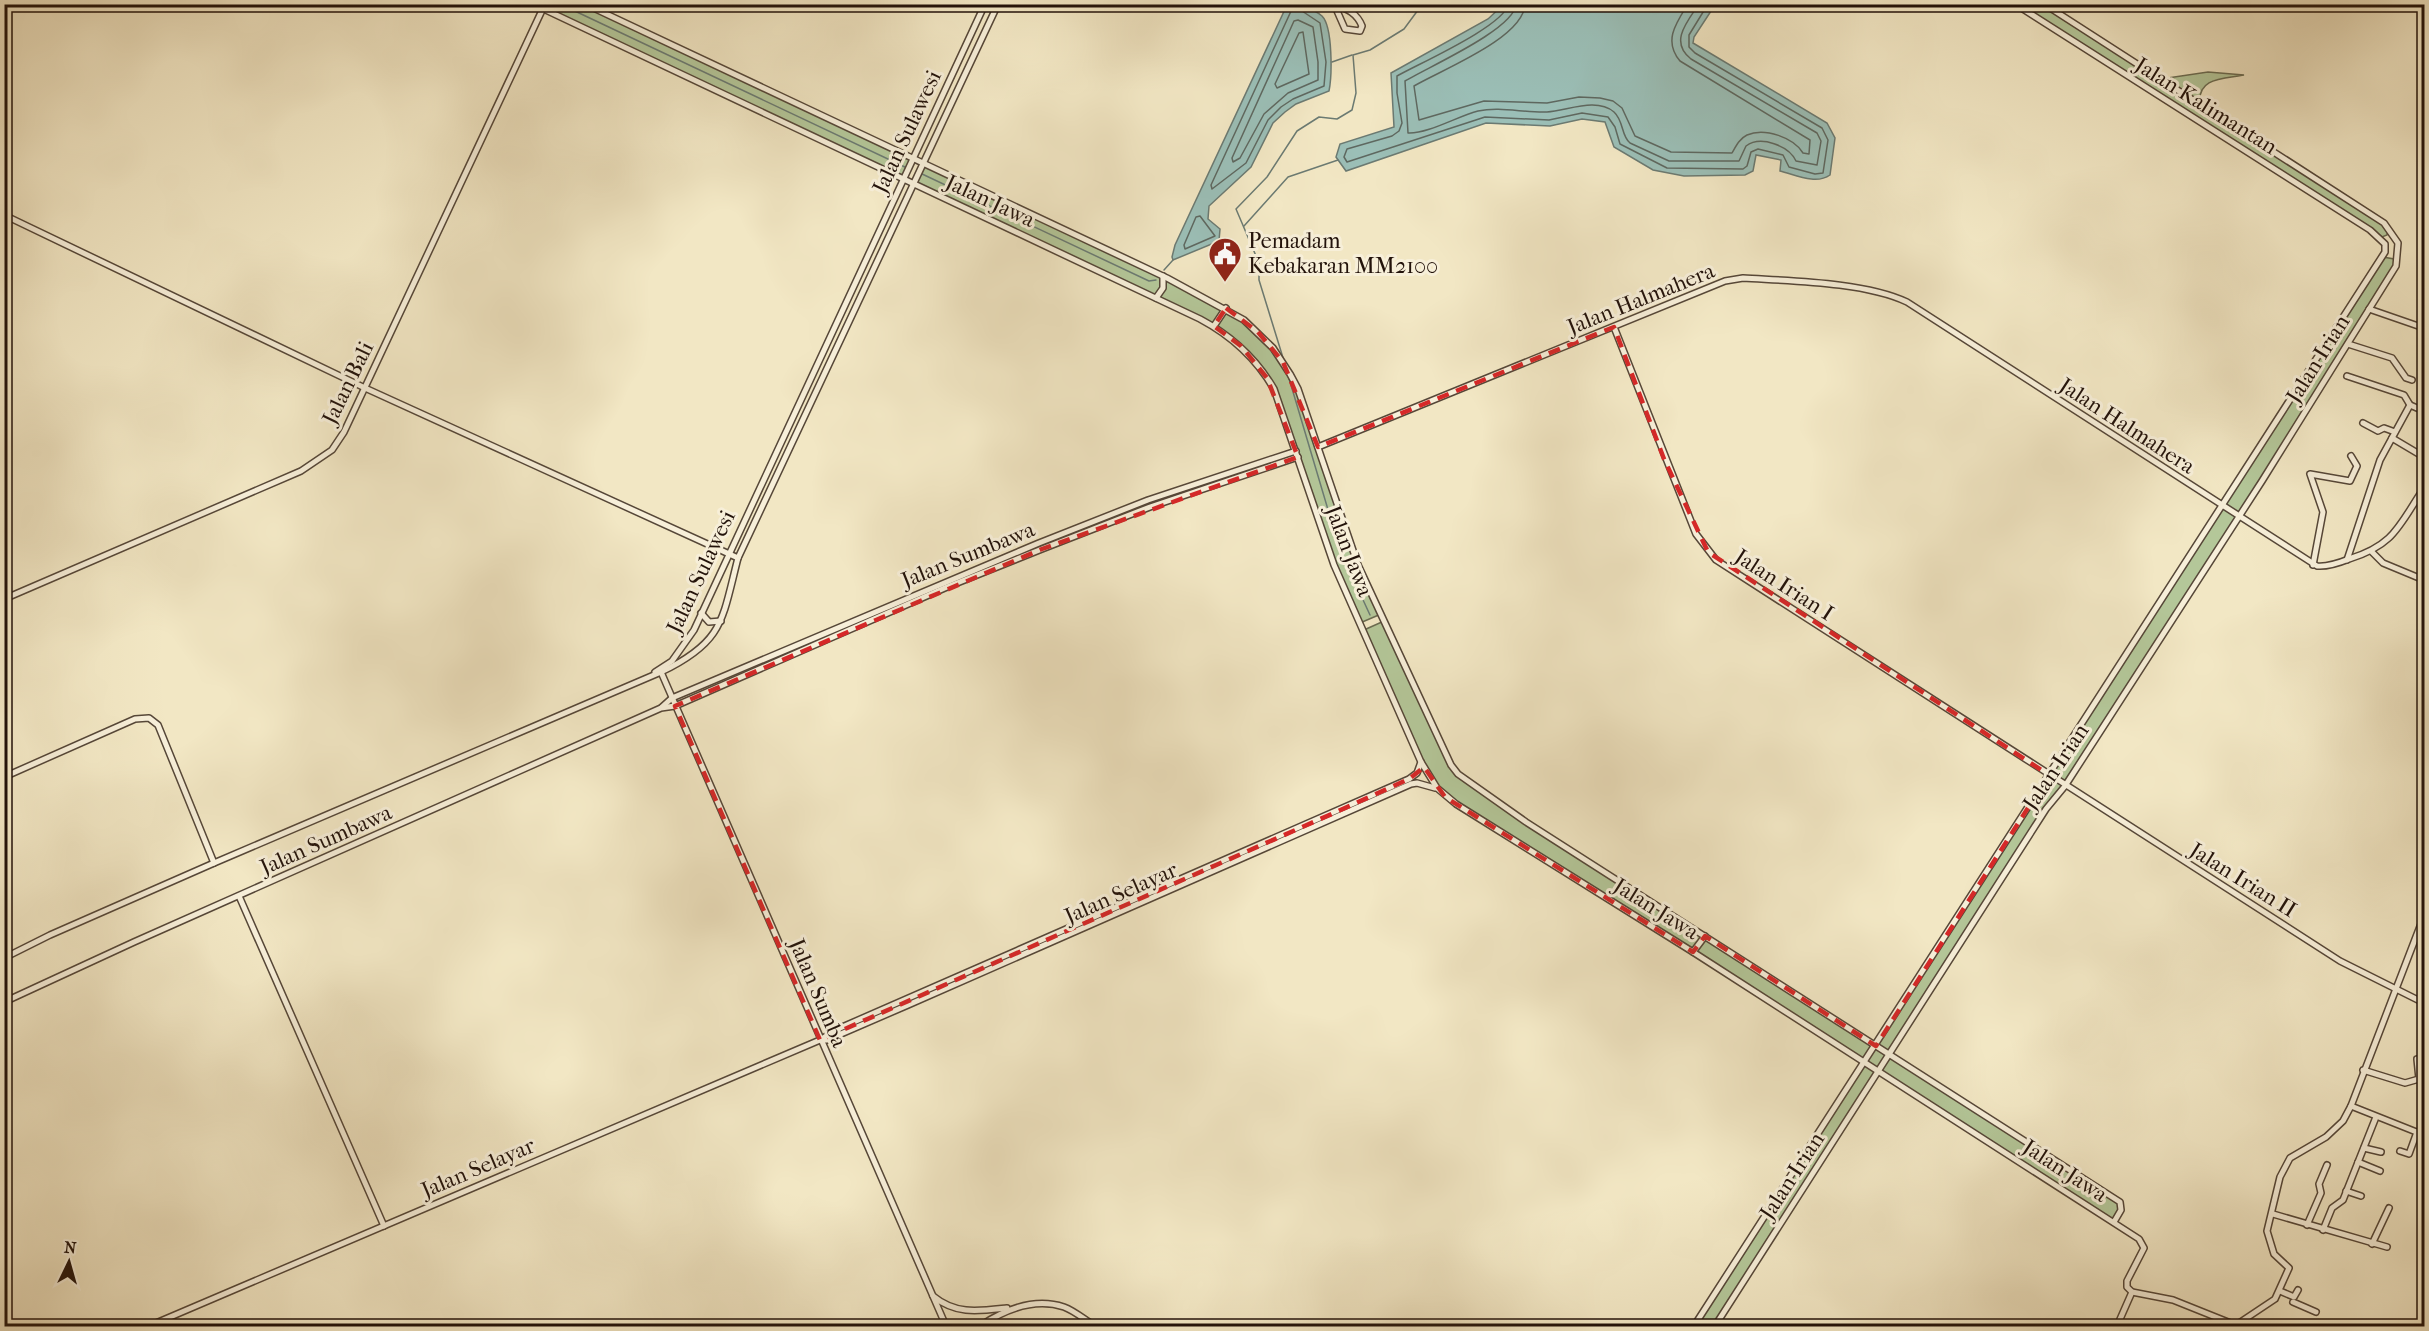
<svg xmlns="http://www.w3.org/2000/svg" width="2429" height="1331" font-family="'IM FELL French Canon',serif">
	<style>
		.green { fill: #b4c799; stroke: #6b6c52; stroke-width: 1.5 }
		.water { fill: #9bbfb7; stroke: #6b7a72; stroke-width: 1.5 }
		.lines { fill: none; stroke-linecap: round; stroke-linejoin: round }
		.shore { stroke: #5e6860; stroke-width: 1.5 }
		.stream { stroke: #6b7a72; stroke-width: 1.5 }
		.minor-casing { stroke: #564738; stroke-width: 8 }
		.minor { stroke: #f7efd9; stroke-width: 5 }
		.marked { fill: none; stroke: #d62828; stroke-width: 4.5; stroke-dasharray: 12 8; stroke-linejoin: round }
		.labels { text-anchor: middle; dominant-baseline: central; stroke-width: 6; stroke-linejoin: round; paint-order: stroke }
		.street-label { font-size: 22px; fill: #22120a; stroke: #f7efd9 }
		.poi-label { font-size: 22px; fill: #22120a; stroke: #f7efd9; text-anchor: start }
	</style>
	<rect width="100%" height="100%" fill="#f2e7c4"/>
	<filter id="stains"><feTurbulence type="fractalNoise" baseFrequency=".00333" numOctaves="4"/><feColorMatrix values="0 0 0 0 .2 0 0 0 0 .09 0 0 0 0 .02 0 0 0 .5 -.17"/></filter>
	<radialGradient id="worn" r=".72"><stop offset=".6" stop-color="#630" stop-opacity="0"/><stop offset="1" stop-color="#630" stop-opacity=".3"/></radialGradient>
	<g class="green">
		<path d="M533 5H585L913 158 903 178Z"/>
		<path d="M2015 5H2044L2161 79 2208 72 2244 75C2224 79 2197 77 2200 104L2384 223 2388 230 2387 235 2382 237Z"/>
		<path d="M923 163 1226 308 1265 340 1298 389 1358 565 1381 614 1360 623 1323 534 1267 378 1229 335 913 183Z"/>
		<path d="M2383 257 2394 259 2396 266 2065 786 2046 809 1889 1054 2122 1206 2114 1222 1878 1071 1715 1326H1694L1864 1063 1456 804 1432 782 1364 630 1384 621 1451 765 1472 786 1876 1045Z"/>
	</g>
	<g class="water">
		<path d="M1504 4 1715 5 1694 37 1693 43 1827 123 1835 138 1830 175C1816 185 1796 175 1780 171L1781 160 1756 155 1753 171 1745 175 1684 176 1653 170 1614 147 1605 122 1582 119 1550 126 1486 123 1346 171 1336 157 1340 144 1394 127 1391 73 1488 19Z"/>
		<path d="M1287 5C1298 4 1314 9 1322 16 1333 27 1332 76 1329 91L1296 104 1285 112 1273 123 1251 167 1209 206 1208 219 1220 229 1219 241 1173 260 1172 257 1175 245Z"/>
	</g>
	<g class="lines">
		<g class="shore">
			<path d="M1508 4C1506 25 1418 64 1397 76V93L1402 123 1399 131 1392 136 1347 149 1344 157 1347 162 1485 117 1549 120 1582 113 1608 117 1615 127 1620 144 1667 168 1743 169 1747 166 1751 152 1758 149 1783 155 1789 167 1815 174 1823 173 1828 140 1822 128 1695 53 1689 47V35L1708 4"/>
			<path d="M1516 4C1515 29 1428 67 1405 81L1408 133C1428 134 1458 116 1478 111 1500 106 1524 113 1547 112 1567 111 1596 97 1614 112 1624 121 1621 136 1630 143L1669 161H1739L1746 146C1761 135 1789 146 1796 161L1817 165 1821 141 1817 133 1691 59C1669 42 1687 22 1699 4"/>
			<path d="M1525 4C1524 38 1441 70 1414 86L1419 120 1484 101 1547 103 1579 97 1600 98 1613 101 1622 108 1635 136 1671 152 1732 153C1736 146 1739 139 1747 135 1765 127 1794 138 1803 153L1809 154 1810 140 1680 61C1663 41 1676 23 1688 4"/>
			<path d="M1296 7 1320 23 1326 62 1324 86 1293 99 1281 107 1268 120 1246 163 1212 189 1211 185 1292 9Z"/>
			<path d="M1298 20 1313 27 1318 62V80L1288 93 1264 114 1240 158 1233 162 1232 158 1294 21Z"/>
			<path d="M1303 32 1309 74 1277 88 1275 84 1299 33Z"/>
			<path d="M1200 216 1215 236 1185 249 1184 245 1196 217Z"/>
		</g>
		<g class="stream">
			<path d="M560 4 907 168"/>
			<path d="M1332 62 1352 55"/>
			<path d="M920 173 1149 281 1156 280"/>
			<path d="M1244 226 1288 177 1338 160"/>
			<path d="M1164 270 1173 260"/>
			<path d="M1284 361 1259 280V263L1236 209 1267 177 1297 131 1319 117 1337 119 1352 110 1356 93 1353 55 1370 50 1404 29 1421 6 1447 4"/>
			<path d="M1288 375 1340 550 1370 615"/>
		</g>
		<g class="minor-casing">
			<g id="minor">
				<path d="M533 4 1200 319C1232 336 1256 358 1274 389L1334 565 1421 762 1437 788 1456 804 1693 952 2139 1239 2144 1248 2127 1281V1287L2132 1292 2117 1326"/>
				<path d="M585 4 1167 278 1244 320 1273 348 1290 374 1298 389 1358 565 1451 765 1458 774 1526 822 2120 1202 2121 1210 2114 1222"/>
				<path d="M1334 4 1345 29 1360 31 1362 26C1357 13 1347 9 1335 4"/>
				<path d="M4 215 365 388 738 558"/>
				<path d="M1156 298 1163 288V276"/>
				<path d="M2369 309 2424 328"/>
				<path d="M1214 326 1226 308"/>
				<path d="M1614 327 1696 534 1716 560 2340 961 2424 1003"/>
				<path d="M2348 344 2392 358 2406 378 2412 380"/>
				<path d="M2347 376 2404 395 2410 405"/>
				<path d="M2363 423 2378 431 2384 428 2395 432"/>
				<path d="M2392 438 2424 457"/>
				<path d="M1318 447 1725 281 1743 278C1790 281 1865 282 1907 302L2317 566C2328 567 2339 563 2349 559 2395 545 2399 525 2424 488"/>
				<path d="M2372 552 2383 563 2424 580"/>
				<path d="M2347 560 2380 460 2410 405 2424 411"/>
				<path d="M2313 565 2323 512 2310 474 2350 481 2357 466 2351 456"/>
				<path d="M4 599 301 471 332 450 344 432 545 4"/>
				<path d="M701 613 709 622 721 621"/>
				<path d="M655 672 672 661 694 630 985 4"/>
				<path d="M661 672 946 1326"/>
				<path d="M662 707 672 698 1039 543 1148 500 1296 451"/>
				<path d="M1421 762 1417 773 1409 779 840 1028 820 1040H827L908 1005 1411 784 1417 783 1435 788"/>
				<path d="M4 777 135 719 149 718 158 725 214 863 661 672C724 642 722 620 738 558L998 4"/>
				<path d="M239 896 384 1226"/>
				<path d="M1693 952 1705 936"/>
				<path d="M4 958 50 935 214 863"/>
				<path d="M4 1002 134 942 661 708 675 706 947 587 1042 549 1150 507 1298 457"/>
				<path d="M2417 1059 2419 1079"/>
				<path d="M2363 1070 2405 1083 2419 1079 2424 1081"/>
				<path d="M2351 1106 2424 1135"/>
				<path d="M2364 1148 2381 1152"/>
				<path d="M2400 1151 2409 1154 2417 1132"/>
				<path d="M2358 1162 2380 1171"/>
				<path d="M2346 1191 2361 1196"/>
				<path d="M2273 1214 2387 1247"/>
				<path d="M2307 1225 2321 1193 2319 1184 2327 1165"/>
				<path d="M2323 1230 2332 1208 2343 1200 2376 1117"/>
				<path d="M2372 1244 2389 1208"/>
				<path d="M2280 1291 2294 1297 2298 1290"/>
				<path d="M2132 1292 2173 1300 2233 1324 2239 1323 2275 1299 2289 1268 2274 1254 2267 1231 2280 1177 2290 1158 2326 1137 2343 1121 2351 1106 2424 916"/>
				<path d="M933 1296C956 1315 979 1311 1007 1308"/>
				<path d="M2293 1302 2316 1312"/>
				<path d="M149 1326 820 1040"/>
				<path d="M980 1326C1004 1310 1034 1297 1064 1307 1075 1311 1085 1320 1095 1326"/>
				<path d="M1694 1326 2385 252V244L2370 230 2015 4"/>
				<path d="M1715 1326 2046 809 2065 786 2262 481 2396 266 2398 243 2384 223 2044 4"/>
			</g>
		</g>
		<use href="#minor" class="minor"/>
	</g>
	<path class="marked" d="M1226 308 1258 332 1283 362 1318 447 1614 327 1664 459 1708 552 2049 775 1876 1046 1705 936 1693 952 1445 797 1424 767 1409 779 1334 813 820 1040 675 706 1042 549 1298 457 1267 378 1241 346 1214 326Z"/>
	<defs>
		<g id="civic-pin" transform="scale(1.725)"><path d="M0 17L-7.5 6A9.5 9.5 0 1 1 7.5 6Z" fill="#8f2418" stroke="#f7efd9"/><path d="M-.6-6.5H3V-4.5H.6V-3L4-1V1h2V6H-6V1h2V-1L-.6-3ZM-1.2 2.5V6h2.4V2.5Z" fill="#fff"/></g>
	</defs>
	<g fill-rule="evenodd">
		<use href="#civic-pin" x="1225" y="254"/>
	</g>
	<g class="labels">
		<g class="street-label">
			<text transform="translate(2206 106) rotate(32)">Jalan Kalimantan</text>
			<text transform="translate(907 132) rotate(-65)">Jalan Sulawesi</text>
			<text transform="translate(990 201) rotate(25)">Jalan Jawa</text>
			<text transform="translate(1641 299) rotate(-22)">Jalan Halmahera</text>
			<text transform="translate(2318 359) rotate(-58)">Jalan Irian</text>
			<text transform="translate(348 383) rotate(-64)">Jalan Bali</text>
			<text transform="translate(2127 426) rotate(33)">Jalan Halmahera</text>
			<text transform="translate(1349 551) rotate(69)">Jalan Jawa</text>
			<text transform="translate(968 555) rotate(-22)">Jalan Sumbawa</text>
			<text transform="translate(701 572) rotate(-65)">Jalan Sulawesi</text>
			<text transform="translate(1784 585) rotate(33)">Jalan Irian I</text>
			<text transform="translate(2056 767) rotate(-56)">Jalan Irian</text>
			<text transform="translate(326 840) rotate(-24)">Jalan Sumbawa</text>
			<text transform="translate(2243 880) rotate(32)">Jalan Irian II</text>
			<text transform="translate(1121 893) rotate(-24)">Jalan Selayar</text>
			<text transform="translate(1656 909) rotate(32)">Jalan Jawa</text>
			<text transform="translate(818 993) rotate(67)">Jalan Sumba</text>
			<text transform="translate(478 1168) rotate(-23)">Jalan Selayar</text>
			<text transform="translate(2065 1171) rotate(33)">Jalan Jawa</text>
			<text transform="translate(1792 1176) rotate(-57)">Jalan Irian</text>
		</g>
		<g class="poi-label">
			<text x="1248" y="241">Pemadam<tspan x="1248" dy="25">Kebakaran MM2100</tspan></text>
		</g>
	</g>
	<rect width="2429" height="1331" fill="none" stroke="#f2e7c4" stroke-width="24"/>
	<rect x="6" y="6" width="2417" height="1319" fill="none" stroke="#22120a" stroke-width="3"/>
	<rect x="12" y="12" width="2405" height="1307" fill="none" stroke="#22120a" stroke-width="1.5"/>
	<g transform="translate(69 1262) rotate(5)" stroke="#f7efd9" stroke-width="4.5" paint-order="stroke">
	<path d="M0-4.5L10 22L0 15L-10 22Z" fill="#22120a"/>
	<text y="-9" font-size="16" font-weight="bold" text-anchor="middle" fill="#22120a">N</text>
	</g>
	<rect width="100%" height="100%" filter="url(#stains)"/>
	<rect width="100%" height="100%" fill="url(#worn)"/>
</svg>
